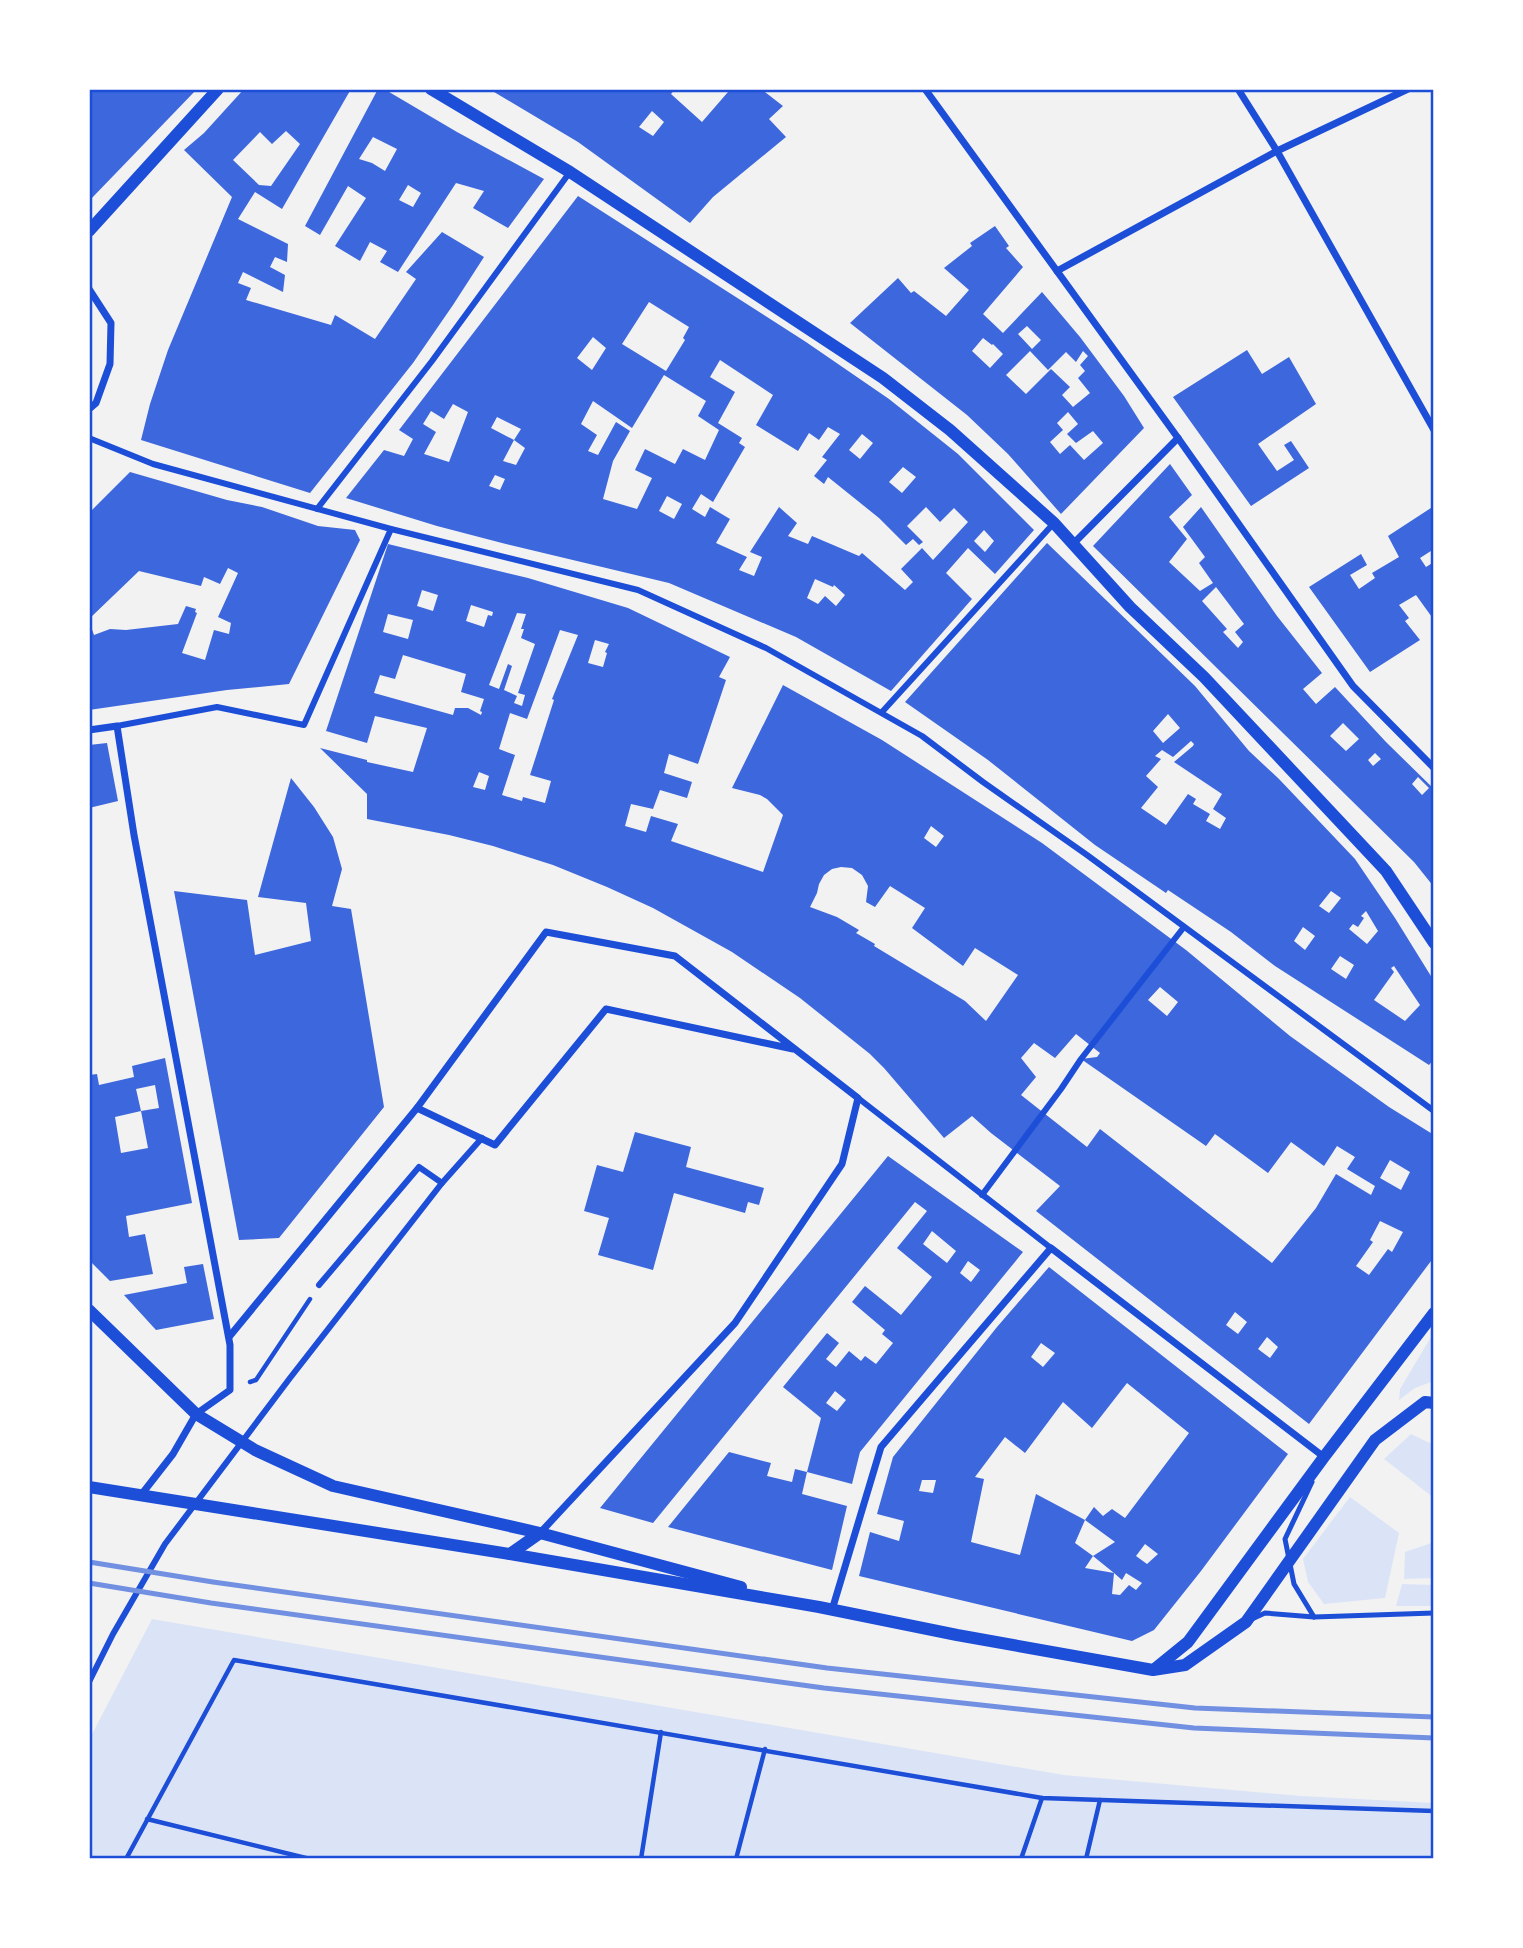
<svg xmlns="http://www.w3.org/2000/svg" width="1523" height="1948" font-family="Merriweather,serif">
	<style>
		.green { fill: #dbe4f7 }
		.building { fill: #3d67dc; fill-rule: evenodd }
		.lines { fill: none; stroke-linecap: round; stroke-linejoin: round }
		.path { stroke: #1d4ed8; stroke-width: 4.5 }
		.service { stroke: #1d4ed8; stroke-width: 5 }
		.pedestrian { stroke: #1d4ed8; stroke-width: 6 }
		.minor { stroke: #1d4ed8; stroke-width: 7 }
		.tertiary { stroke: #1d4ed8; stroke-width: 12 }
		.rail { stroke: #7290e2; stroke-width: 5 }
		.neatline { fill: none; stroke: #1d4ed8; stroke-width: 2.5 }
	</style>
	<rect width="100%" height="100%" fill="#f2f2f2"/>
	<g class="green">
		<path d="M1434 1332V1381L1415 1388 1399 1400 1400 1389Z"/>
		<path d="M1411 1434 1434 1445V1498L1384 1459Z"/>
		<path d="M1350 1497 1399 1533 1385 1598 1324 1604 1308 1582 1303 1559Z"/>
		<path d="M1434 1542V1578L1404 1579 1405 1552Z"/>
		<path d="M1402 1584 1434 1585V1606H1396Z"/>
		<path d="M152 1619 1064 1775 1301 1796 1434 1803V1859H89V1740Z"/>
	</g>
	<g class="building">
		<path d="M89 89H197L89 201Z"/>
		<path d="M244 89H351L282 209 255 192 238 219 288 244 287 262 275 257 270 267 285 275 283 292 243 272 238 283 251 288 246 300 331 325 335 315 375 339 416 279 406 272 442 232 484 257 453 305 413 363 310 493 141 440 150 404 168 350 232 197 184 150 204 133ZM286 131 300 144 271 186 259 185 233 160 260 132 272 144Z"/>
		<path d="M378 89H384L457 132 544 179 508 228 473 208 484 191 456 183 398 272 380 262 387 251 370 242 360 261 335 246 366 198 348 186 320 235 305 226ZM373 137 397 149 385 171 372 163 359 159ZM408 185 421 193 413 207 399 200Z"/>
		<path d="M489 89H675L671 94 702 122 728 92 725 89H761L783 106 769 119 786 137 713 197 690 223 578 142ZM652 111 664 122 653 136 639 127Z"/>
		<path d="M578 196 806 342 889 399 958 454 1034 530 995 574 968 548 946 573 972 599 891 691 796 637 669 583 502 543 437 526 346 498 384 450 404 456 413 439 399 430ZM649 302 689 327 683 338 685 340 666 371 622 344ZM593 337 606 348 592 370 577 358ZM720 360 773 395 756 425 798 451 809 433 819 440 828 427 840 434 822 457 827 460 814 476 824 484 828 477 879 518 906 545 913 539 919 545 923 542 907 526 926 507 940 522 954 508 968 522 933 560 922 548 901 569 913 582 905 590 862 553 859 556 812 536 808 544 788 536 797 523 779 507 750 552 762 557 754 576 739 570 747 557 716 543 730 519 710 507 705 517 692 509 701 494 713 502 745 447 739 443 742 438 718 423 735 392 710 377ZM664 375 706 401 698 416 719 430 705 460 683 449 675 464 645 449 635 470 652 478 637 509 603 499 613 461 630 431 616 422 598 455 588 451 597 435 581 424 593 401 632 428ZM453 404 468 412 449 462 424 454 436 432 423 424 431 411 444 419ZM497 417 521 429 514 440 525 448 516 465 503 461 514 440 491 428ZM862 434 873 443 860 459 849 450ZM903 467 916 477 902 493 889 482ZM495 475 505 479 500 490 489 486ZM667 496 682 504 674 519 659 511ZM984 530 994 541 985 552 974 541ZM815 579 833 587 834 585 845 595 836 606 825 596 818 604 807 598Z"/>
		<path d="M995 226 1009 246 1006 248 1023 267 983 314 1003 333 1042 292 1080 337 1124 396 1144 428 1061 514 1008 454 967 415 850 323 898 278 911 293 914 291 946 316 969 290 944 268 972 246 970 243ZM1027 326 1041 340 1032 349 1018 334ZM983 338 992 345 993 344 1003 354 990 368 972 351ZM1030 351 1048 370 1066 352 1076 362 1083 351 1088 356 1080 365 1085 371 1078 378 1090 393 1073 407 1062 395 1070 387 1051 369 1026 394 1006 375ZM1068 412 1078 424 1067 434 1076 443 1093 431 1103 443 1084 460 1070 445 1060 454 1050 442 1063 430 1057 423Z"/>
		<path d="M1247 350 1262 374 1289 357 1316 404 1258 444 1277 471 1294 460 1284 445 1291 441 1309 468 1251 506 1173 397Z"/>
		<path d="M1170 464 1192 495 1169 517 1187 539 1169 562 1200 591 1213 583 1199 563 1205 557 1183 527 1201 507 1277 616 1322 673 1303 689 1316 704 1335 687 1386 742 1434 789V887L1414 862 1093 546ZM1216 587 1244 624 1235 632 1243 642 1238 648 1223 632 1227 629 1202 601ZM1343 723 1359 739 1346 751 1330 736ZM1375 753 1381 759 1373 766 1368 760ZM1418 777 1429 788 1422 795 1412 784Z"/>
		<path d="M130 472 227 500 262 507 318 526 355 530 360 540 289 684 227 690 89 710V621L94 635 110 629 126 630 178 624 186 606 196 609 195 612 197 613 182 653 205 660 214 630 229 634 231 623 218 617 238 573 228 568 220 584 204 577 201 586 139 571 89 619V513Z"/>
		<path d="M1434 506V549L1420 558 1426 567 1434 562V620L1416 595 1399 605 1409 618 1405 621 1420 640 1370 672 1309 587 1361 554 1367 565 1350 575 1359 589 1375 578 1372 573 1399 557 1388 536Z"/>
		<path d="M1047 543 1195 686 1249 751 1279 779 1355 859 1395 918 1434 981V1059L1429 1065 1275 966 1231 932 1168 890 1166 893 1095 845 988 760 905 702ZM1168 714 1180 728 1163 743 1153 731ZM1191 741 1194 744 1193 746 1174 762 1222 794 1213 809 1226 818 1220 829 1206 821 1210 814 1193 804 1196 799 1188 794 1166 825 1141 808 1158 787 1146 776 1161 759 1155 756 1162 750 1173 757ZM1331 891 1341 898 1329 913 1319 906ZM1366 911 1378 931 1367 944 1349 929 1353 924 1358 927 1364 918 1361 916ZM1303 927 1315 936 1305 950 1294 941ZM1340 956 1354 965 1346 979 1331 969ZM1394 966 1420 1005 1405 1021 1374 1000 1394 972 1391 968Z"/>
		<path d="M388 544 528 578 628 608 730 657 719 677 726 680 698 764 669 754 664 773 692 782 687 798 660 790 653 809 631 804 625 826 646 832 651 816 678 824 671 841 763 872 783 815 767 799 760 795 732 788 783 685 882 740 1042 843 1186 950 1290 1036 1389 1107 1434 1135V1257L1309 1424 1036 1211 1060 1186 991 1133 972 1116 944 1138 884 1068 870 1054 800 998 732 952 653 908 607 887 553 865 493 846 449 835 367 819V794L320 748 367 760V762L413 772 427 728 375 716 367 743 326 731ZM422 590 438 595 433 611 417 606ZM471 605 493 612 492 616 488 615 484 627 466 621ZM517 613 526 614 521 629H524L521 638 535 644 518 693 525 695 522 706 514 703 517 696 504 690 512 666 508 664 499 689 489 685ZM388 614 413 620 408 639 383 632ZM560 630 578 635 552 699 554 700 530 775 551 781 545 803 523 797 522 801 502 795 515 755 499 749 510 713 527 719ZM595 640 609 644 605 652 607 653 603 667 588 663ZM403 655 466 674 461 692 484 699 480 711 482 712 481 715 468 708H455L453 715 374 693 380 675 395 679ZM479 772 489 776 485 790 473 787ZM931 826 944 836 936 847 924 838ZM841 867 852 868 862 875 868 886 866 902 875 907 890 886 925 908 912 928 963 966 975 948 1018 975 986 1021 965 1001 874 946 875 944 856 933 859 930 837 917 810 907 817 893 819 884 824 875 832 869ZM1160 987 1178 1002 1167 1016 1148 1000ZM1076 1034 1100 1053 1097 1057 1081 1059 1206 1146 1215 1134 1268 1173 1291 1142 1324 1166 1337 1146 1355 1157 1347 1169 1375 1186 1371 1195 1336 1174 1316 1208 1272 1263 1100 1129 1087 1147 1021 1095 1036 1077 1021 1058 1034 1043 1055 1058ZM1390 1160 1410 1172 1401 1190 1380 1178ZM1380 1221 1403 1232 1392 1252 1388 1249 1369 1275 1356 1266 1373 1242 1370 1240ZM1235 1312 1247 1322 1238 1334 1226 1325ZM1267 1337 1278 1347 1270 1358 1258 1349Z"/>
		<path d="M107 743 118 801 89 808V745Z"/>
		<path d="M291 778 314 807 333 837 342 869 332 906 351 909 384 1107 279 1238 239 1240 174 891 247 900 255 955 311 941 306 903 258 897Z"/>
		<path d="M165 1058 192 1203 126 1216 129 1237 145 1234 153 1274 110 1281 89 1260V1075L97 1074 99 1085 134 1077 132 1066ZM155 1085 159 1108 141 1111 148 1148 121 1153 115 1117 141 1111 136 1089Z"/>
		<path d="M635 1132 691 1147 686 1167 764 1188 759 1205 748 1202 745 1213 674 1193 653 1270 598 1255 609 1218 584 1211 597 1165 623 1172Z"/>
		<path d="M888 1156 1023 1252 860 1452 852 1484 807 1472 821 1418 783 1387 827 1333 839 1343 826 1359 836 1367 849 1351 861 1361 865 1356 876 1364 893 1343 882 1334 885 1330 852 1302 865 1286 901 1315 932 1277 897 1248 927 1211 915 1202 653 1523 600 1508ZM932 1231 956 1251 947 1263 923 1244ZM968 1261 980 1270 971 1282 960 1273ZM835 1391 846 1400 837 1411 826 1403Z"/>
		<path d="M203 1264 214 1319 156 1330 124 1295 187 1283 184 1267Z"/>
		<path d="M1049 1267 1288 1454 1201 1571 1154 1630 1132 1641 859 1576 870 1532 899 1541 904 1521 877 1514 893 1457 997 1327ZM1041 1343 1055 1353 1043 1367 1031 1357ZM1127 1383 1189 1433 1125 1518 1112 1509 1103 1516 1094 1507 1085 1520 1115 1542 1093 1556 1114 1573 1085 1568 1093 1556 1075 1543 1085 1520 1036 1494 1020 1555 971 1542 984 1479 975 1477 1005 1437 1025 1453 1063 1402 1092 1428ZM922 1480H936L933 1493 919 1491ZM1145 1544 1158 1554 1147 1564 1136 1556ZM1114 1573 1122 1580 1126 1573 1142 1583 1136 1590 1129 1585 1120 1595 1112 1594Z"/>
		<path d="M729 1452 771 1463 767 1476 792 1482 795 1469 807 1472 802 1494 847 1506 832 1570 668 1527Z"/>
	</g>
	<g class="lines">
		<g class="path">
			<path d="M250 1382 256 1380 310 1299"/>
			<path d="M147 1819 310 1859"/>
			<path d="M126 1859 234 1660 1042 1798 1434 1811"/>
			<path d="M641 1859 661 1732"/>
			<path d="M736 1859 765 1749"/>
			<path d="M1021 1859 1042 1798"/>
			<path d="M1086 1859 1100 1800"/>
		</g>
		<g class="service">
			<path d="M1312 1482 1285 1539 1294 1584 1314 1617"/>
			<path d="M1252 1619 1265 1613 1314 1617 1434 1613"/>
		</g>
		<g class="pedestrian">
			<path d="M89 438 153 464 391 529 638 590 766 648 922 736 983 782 1087 855 1434 1111"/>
			<path d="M317 509 432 361 570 172"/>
			<path d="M882 712 1054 523"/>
			<path d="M117 726 217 707 304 725 391 529"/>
			<path d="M858 1098 1051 1248"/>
			<path d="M442 1183 482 1138"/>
			<path d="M982 1195 1061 1089 1081 1059 1184 927"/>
			<path d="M89 1682 113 1634 165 1544 290 1378 442 1183 419 1167 319 1285"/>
		</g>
		<g class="minor">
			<path d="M925 89 1178 438 1353 686 1434 768"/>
			<path d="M1238 89 1277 151 1434 430"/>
			<path d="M1057 271 1277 151 1408 89"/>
			<path d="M89 289 111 323 110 364 96 403 89 409"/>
			<path d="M1074 543 1178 438"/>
			<path d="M89 730 117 726 134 835 230 1345V1390L196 1414 173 1454 141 1495"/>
			<path d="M229 1337 417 1108"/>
			<path d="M540 1533 735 1323 842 1164 858 1098 675 956 546 932 417 1108 495 1145 606 1009 793 1049"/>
			<path d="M832 1610 881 1447 1051 1248 1324 1457"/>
		</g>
		<g class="tertiary">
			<path d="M431 89 570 172 883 378 950 430 1054 523 1130 607 1204 677 1386 871 1434 943"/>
			<path d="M89 231 218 89"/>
			<path d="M89 1310 196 1414 255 1450 333 1486 540 1533 741 1587"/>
			<path d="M89 1487 510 1554 819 1607 957 1635 1153 1670 1185 1665 1246 1622 1375 1440 1425 1402 1434 1403"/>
			<path d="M510 1554 540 1533"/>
			<path d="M1156 1668 1188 1642 1324 1457 1434 1313"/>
		</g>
		<g class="rail">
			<path d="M89 1562 213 1582 827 1668 1195 1708 1434 1717"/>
			<path d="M89 1583 211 1603 824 1688 1194 1728 1434 1738"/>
		</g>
	</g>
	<rect width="1523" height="1948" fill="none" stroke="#ffffff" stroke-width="182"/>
	<rect x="91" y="91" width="1341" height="1766" class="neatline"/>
</svg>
